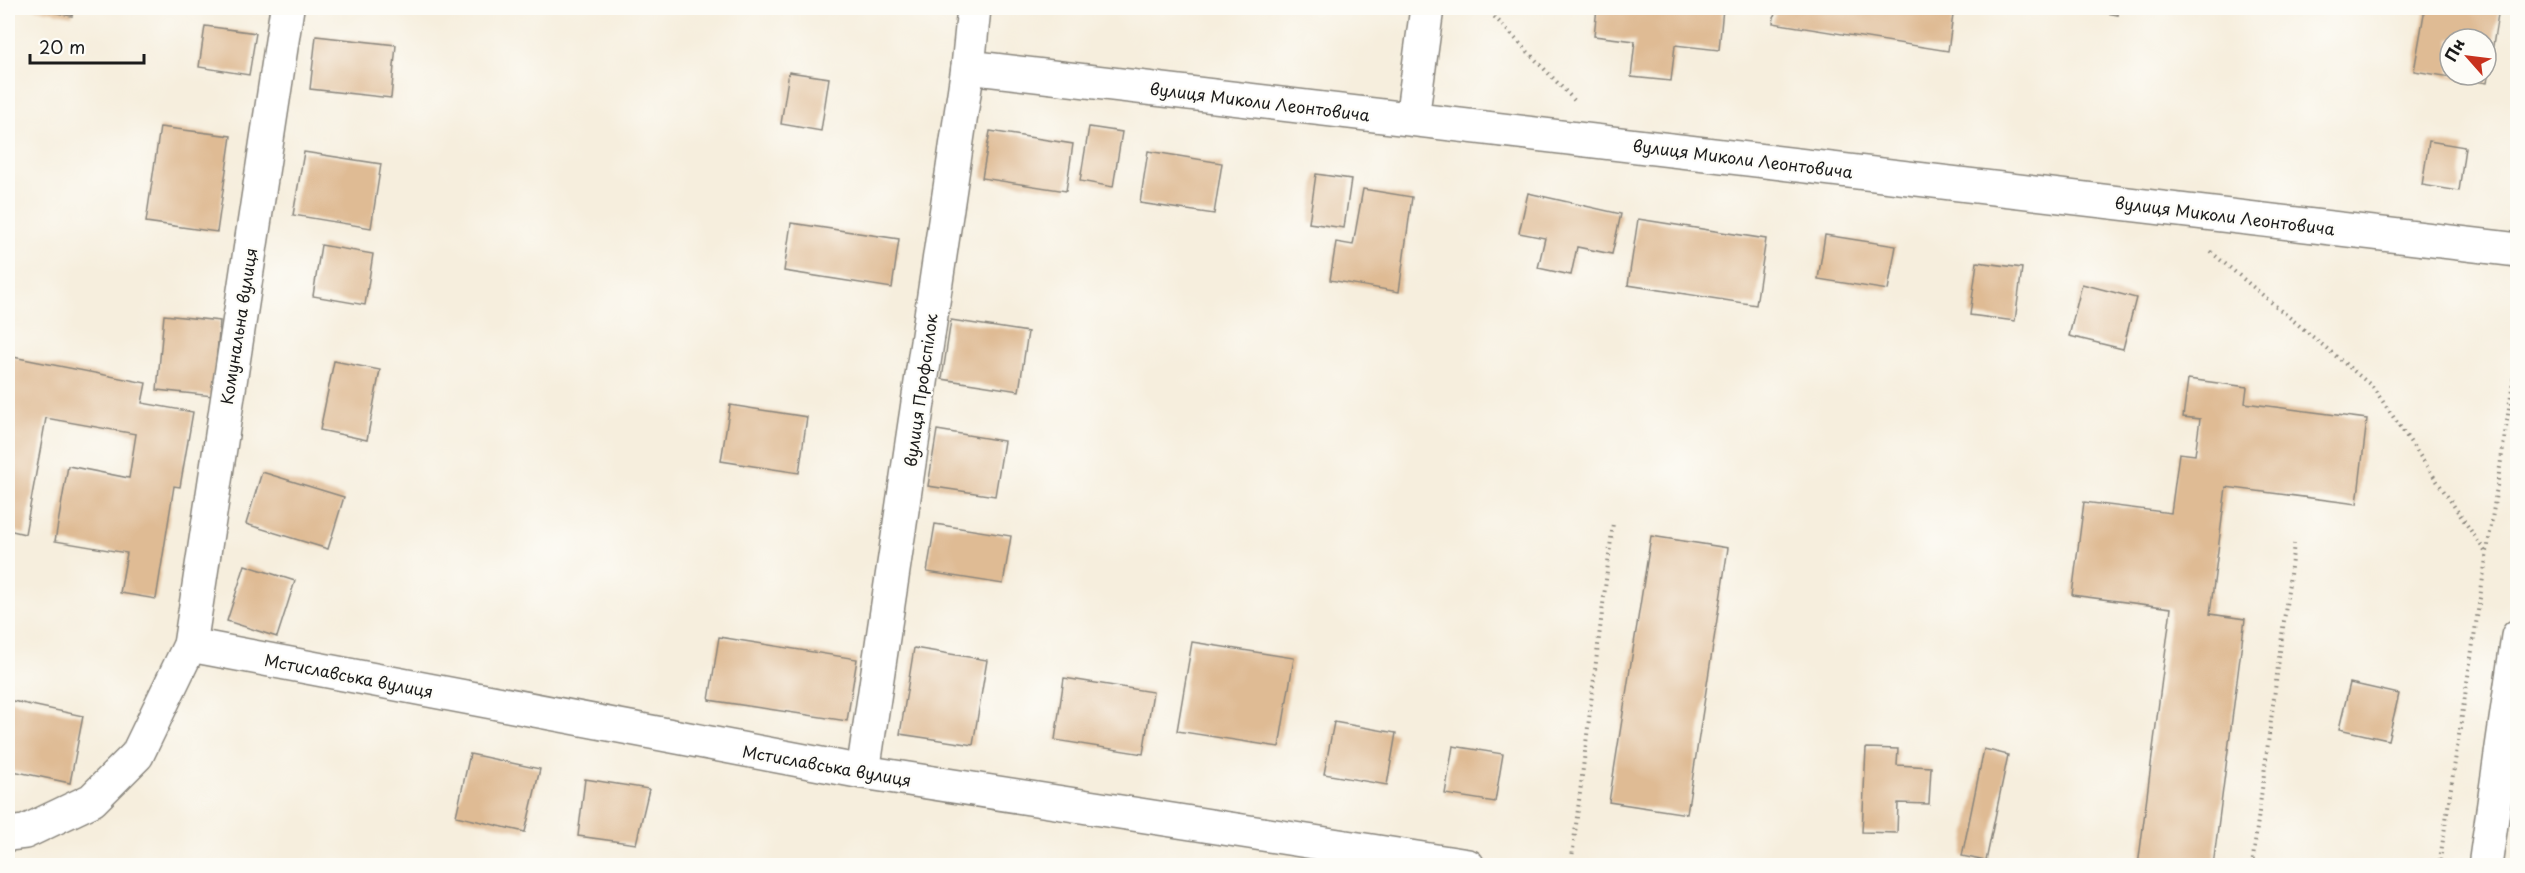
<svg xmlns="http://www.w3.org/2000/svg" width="2525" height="873" font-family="'Playpen Sans',sans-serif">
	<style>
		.building { fill: #dfbb94; fill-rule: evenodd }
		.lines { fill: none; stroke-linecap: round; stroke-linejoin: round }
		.minor-casing { stroke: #89857c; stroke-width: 36 }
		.path { stroke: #89857c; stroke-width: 4; stroke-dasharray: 1.5 4.5; stroke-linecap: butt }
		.minor { stroke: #fff; stroke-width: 33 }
		.labels { text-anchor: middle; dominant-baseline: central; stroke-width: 4.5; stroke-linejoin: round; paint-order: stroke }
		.street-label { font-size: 16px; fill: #1c1c1c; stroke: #fdfcf7 }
	</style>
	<rect width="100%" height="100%" fill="#fdfcf7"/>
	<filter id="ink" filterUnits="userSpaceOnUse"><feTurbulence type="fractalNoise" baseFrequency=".0167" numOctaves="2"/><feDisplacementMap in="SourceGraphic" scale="12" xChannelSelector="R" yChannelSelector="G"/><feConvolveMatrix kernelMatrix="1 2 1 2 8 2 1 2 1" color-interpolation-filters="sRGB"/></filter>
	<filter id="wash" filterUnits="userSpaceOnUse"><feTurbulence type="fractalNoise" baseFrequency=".008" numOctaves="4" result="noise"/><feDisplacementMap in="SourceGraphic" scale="24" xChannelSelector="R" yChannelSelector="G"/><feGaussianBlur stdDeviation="1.35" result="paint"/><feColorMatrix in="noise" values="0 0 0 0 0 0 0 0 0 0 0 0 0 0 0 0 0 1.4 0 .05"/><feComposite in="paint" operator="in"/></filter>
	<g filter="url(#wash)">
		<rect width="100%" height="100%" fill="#f6eedd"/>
		<g id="blocks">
			<g class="building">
				<path d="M33 8H74L72 16Z"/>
				<path d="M1597 8H1723L1719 50 1675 45 1671 81 1631 77 1635 41 1594 36Z"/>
				<path d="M1776 8H1954L1948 51 1773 23Z"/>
				<path d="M2081 8H2119L2118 15Z"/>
				<path d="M2425 8H2499L2487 83 2414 71ZM2450 39H2486V75H2450Z"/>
				<path d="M205 26 256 33 249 75 199 67Z"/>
				<path d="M316 36 396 45 391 98 310 89Z"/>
				<path d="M789 72 829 78 821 131 781 124Z"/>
				<path d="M160 127 231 136 217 232 146 222Z"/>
				<path d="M1089 127 1122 132 1113 187 1080 181Z"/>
				<path d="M990 131 1073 144 1066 191 982 178Z"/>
				<path d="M2429 141 2465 147 2459 191 2422 185Z"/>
				<path d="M1148 151 1222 163 1214 214 1140 203Z"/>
				<path d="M304 152 381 164 371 228 293 215Z"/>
				<path d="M1316 174 1351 179 1344 228 1309 223Z"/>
				<path d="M1363 189 1412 197 1399 292 1330 280 1336 242 1353 245Z"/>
				<path d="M1528 193 1621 214 1612 254 1577 247 1571 275 1538 268 1545 238 1519 233Z"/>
				<path d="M1638 219 1766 239 1756 305 1628 285Z"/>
				<path d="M791 223 899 239 892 288 784 271Z"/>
				<path d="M1825 235 1896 246 1888 290 1818 279Z"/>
				<path d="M321 245 373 254 365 305 313 296Z"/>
				<path d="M1977 262 2022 268 2015 321 1970 315Z"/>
				<path d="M2082 284 2136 298 2123 349 2069 336Z"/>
				<path d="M164 315 220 321 213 396 157 390Z"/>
				<path d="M951 320 1028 332 1019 391 942 379Z"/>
				<path d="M8 356 146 383 142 403 193 412 180 487 174 486 156 599 120 593 127 553 55 541 68 466 129 478 136 434 46 418 25 534 8 530Z"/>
				<path d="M334 361 380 370 367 440 320 430Z"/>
				<path d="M2188 379 2247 387 2245 403 2367 419 2357 504 2226 487 2210 614 2245 619 2213 866H2138L2171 608 2072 595 2084 502 2171 513 2179 453 2195 455 2200 419 2183 417Z"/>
				<path d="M730 405 807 417 799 473 721 461Z"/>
				<path d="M937 430 1004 441 995 496 928 486Z"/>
				<path d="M262 472 344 497 328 549 246 524Z"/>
				<path d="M935 524 1011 536 1003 584 927 572Z"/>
				<path d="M1651 536 1728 548 1687 814 1609 802Z"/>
				<path d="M245 565 295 581 277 637 227 621Z"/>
				<path d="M719 637 857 659 847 721 709 700Z"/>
				<path d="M1192 642 1294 658 1279 747 1177 731Z"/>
				<path d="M914 648 987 660 973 745 900 734Z"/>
				<path d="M1064 678 1153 692 1143 754 1055 740Z"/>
				<path d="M2350 683 2399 694 2388 740 2339 729Z"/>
				<path d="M8 700 83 716 70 783 8 770Z"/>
				<path d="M1334 722 1396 733 1387 785 1324 774Z"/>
				<path d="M1453 746 1503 754 1495 802 1445 794Z"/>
				<path d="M1866 748 1898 749 1897 765 1931 767 1929 804 1898 803 1897 833 1862 832Z"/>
				<path d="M1984 749 2008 755 1986 861 1962 856Z"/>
				<path d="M470 754 540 769 525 832 456 816Z"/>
				<path d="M585 779 649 789 636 844 578 836Z"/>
			</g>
		</g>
	</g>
	<g filter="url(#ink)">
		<use href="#blocks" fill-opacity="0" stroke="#89857c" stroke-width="1.5"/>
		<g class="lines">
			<g class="minor-casing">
				<g id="minor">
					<path d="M968 67 2518 250"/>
					<path d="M1412 119 1427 8"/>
					<path d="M190 645 863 772 1468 866"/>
					<path d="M863 772 968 67 974 8"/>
					<path d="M8 834 25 832 92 800 137 755 190 645 287 8"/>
					<path d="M2485 866 2518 636"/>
				</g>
			</g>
			<g class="path">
				<path d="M1486 8 1575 101"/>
				<path d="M2211 252 2373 387 2486 553"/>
				<path d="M1571 866 1613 523"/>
				<path d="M2252 866 2294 544"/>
				<path d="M2439 866 2518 349"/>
			</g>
			<use href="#minor" class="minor"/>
		</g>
	</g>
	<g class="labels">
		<g class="street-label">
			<text transform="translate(1260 101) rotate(7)">вулиця Миколи Леонтовича</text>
			<text transform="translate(1743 158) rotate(7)">вулиця Миколи Леонтовича</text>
			<text transform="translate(2225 215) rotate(7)">вулиця Миколи Леонтовича</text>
			<text transform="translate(238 326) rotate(-81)">Комунальна вулиця</text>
			<text transform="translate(920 390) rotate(-82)">вулиця Профспілок</text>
			<text transform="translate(349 675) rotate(11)">Мстиславська вулиця</text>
			<text transform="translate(827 765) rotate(10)">Мстиславська вулиця</text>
		</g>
	</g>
	<rect width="2525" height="873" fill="none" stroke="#fdfcf7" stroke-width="30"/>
	<g transform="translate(2468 57) rotate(298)"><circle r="28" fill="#fdfcf7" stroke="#a3a29f" stroke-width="1.5"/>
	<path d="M0-4.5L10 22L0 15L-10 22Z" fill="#c8321e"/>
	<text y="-9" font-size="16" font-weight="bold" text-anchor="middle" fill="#1c1c1c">Пн</text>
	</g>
	<path d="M30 54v9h114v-9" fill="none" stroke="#1c1c1c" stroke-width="3"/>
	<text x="39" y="54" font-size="18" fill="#1c1c1c" stroke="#fdfcf7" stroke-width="4.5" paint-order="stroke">20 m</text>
</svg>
